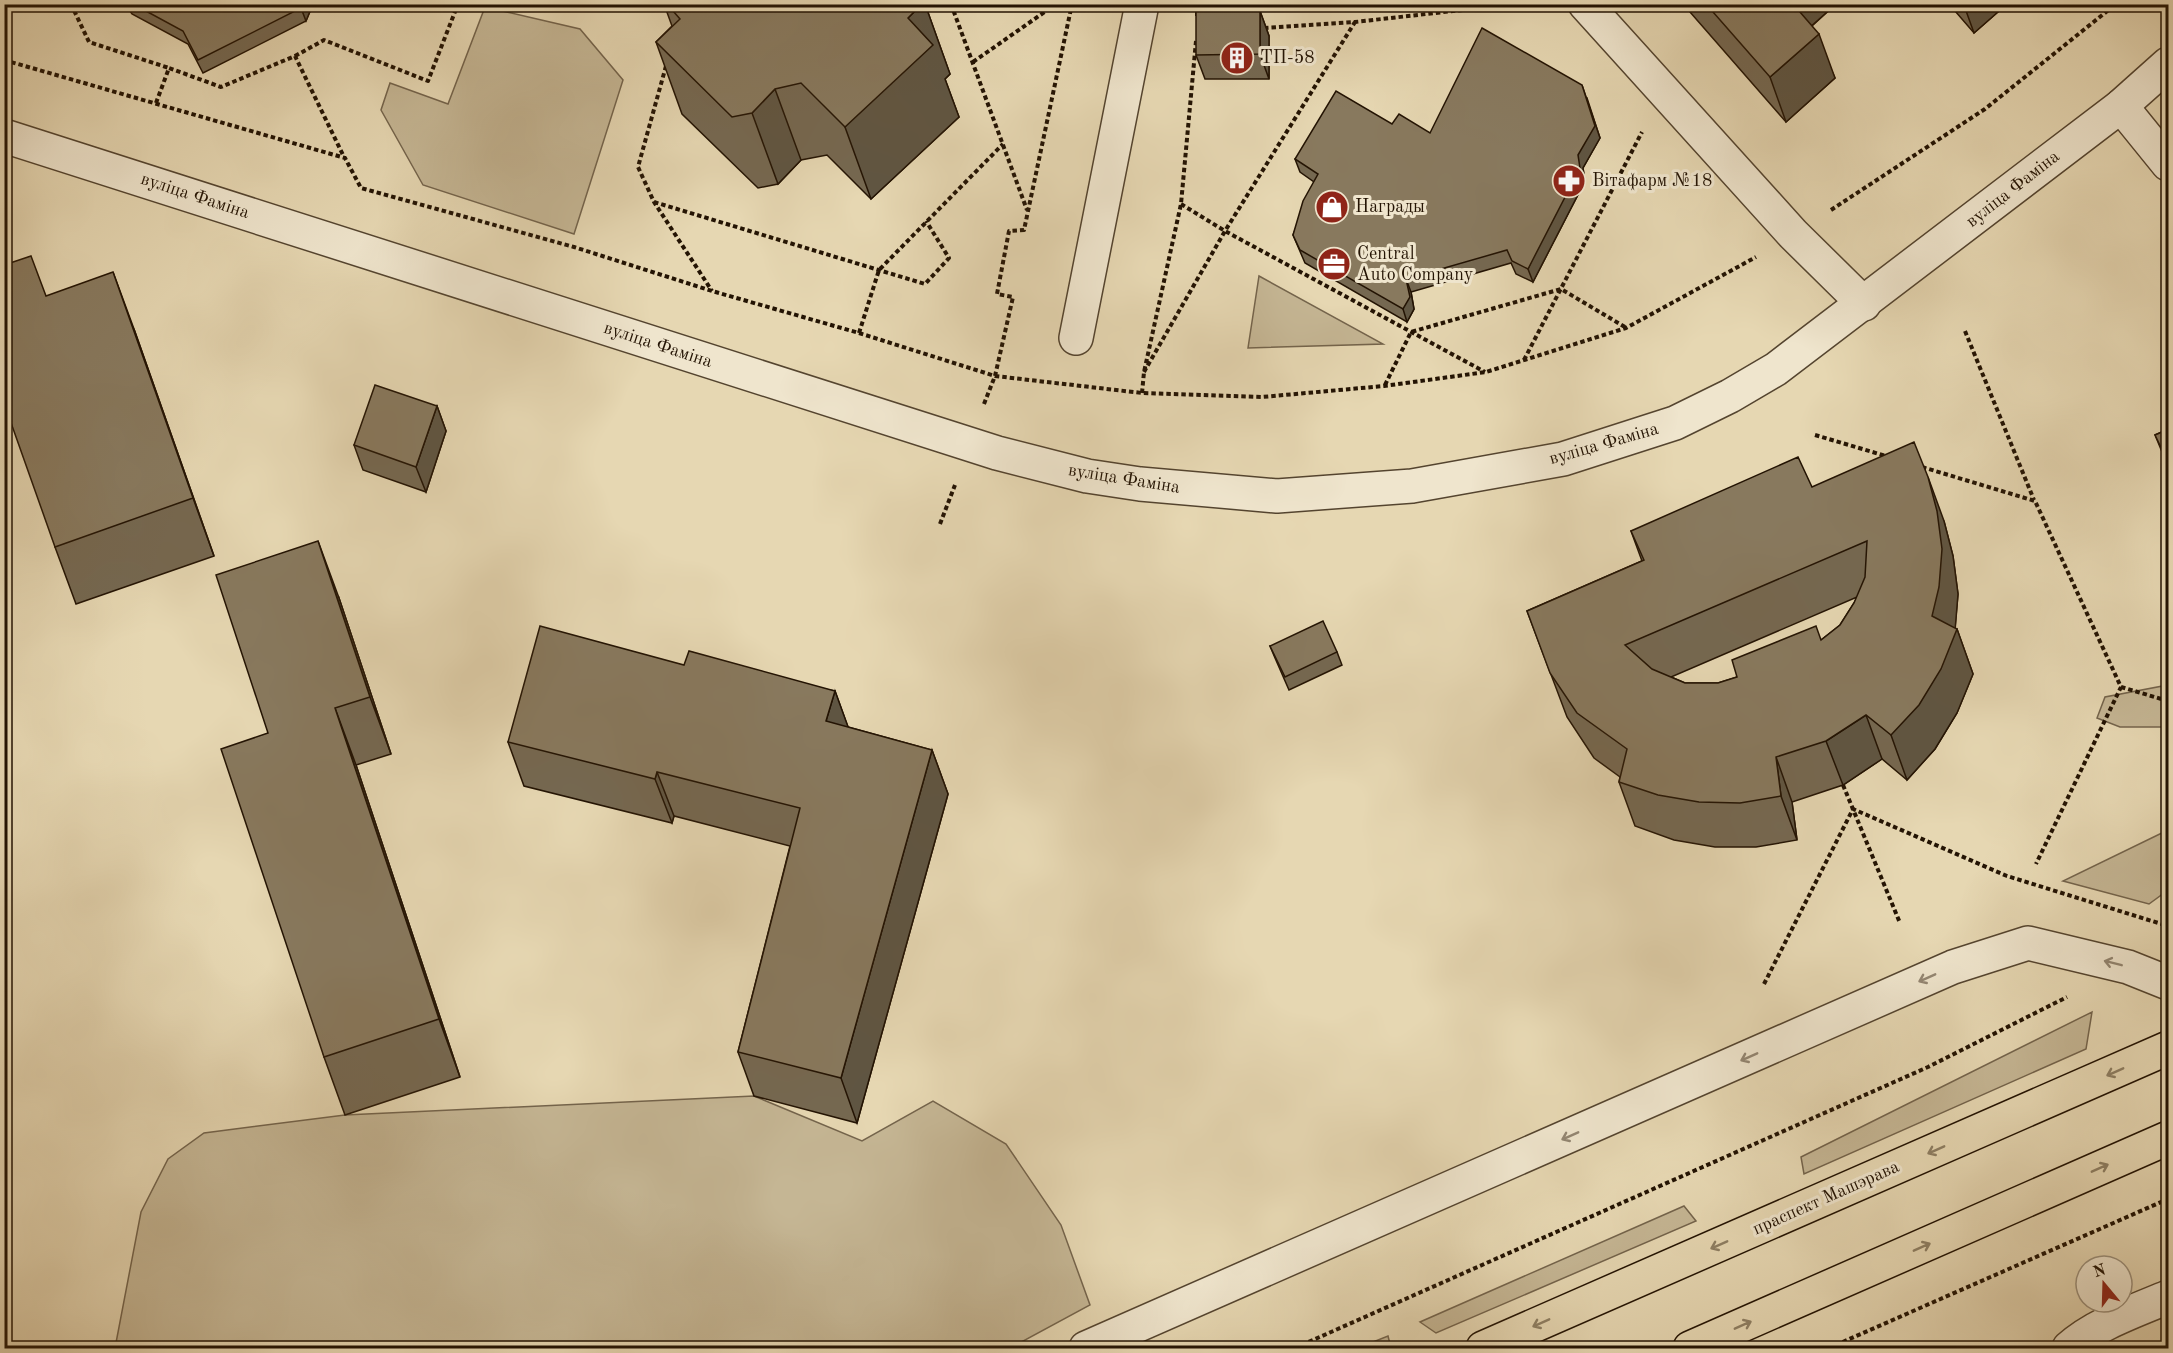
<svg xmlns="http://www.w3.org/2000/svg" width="2173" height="1353" font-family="'Old Standard TT',serif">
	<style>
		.green { fill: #c5b694; stroke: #74644c; stroke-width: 1.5 }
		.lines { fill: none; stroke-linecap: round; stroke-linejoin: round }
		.minor-casing { stroke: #54442f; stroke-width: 36 }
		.major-casing { stroke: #231303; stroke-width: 36 }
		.path { stroke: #231303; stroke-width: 4; stroke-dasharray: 4.5 3; stroke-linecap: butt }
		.minor { stroke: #efe5cd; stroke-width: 33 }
		.major { stroke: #e6d7b2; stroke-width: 33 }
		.wall { fill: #756851; stroke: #231303; stroke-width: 1.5; fill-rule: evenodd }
		.shaded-wall { fill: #5f5542; stroke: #231303; stroke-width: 1.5 }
		.building { fill: #88795e; stroke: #231303; stroke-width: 1.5; fill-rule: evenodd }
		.oneway { stroke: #938672 }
		.oneway2 { stroke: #8e7f63 }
		.labels { text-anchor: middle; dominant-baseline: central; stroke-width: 6; stroke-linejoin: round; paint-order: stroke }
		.poi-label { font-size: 18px; fill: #231303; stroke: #efe5cd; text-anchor: start }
		.street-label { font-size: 18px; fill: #231303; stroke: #efe5cd }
	</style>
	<rect width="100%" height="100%" fill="#e6d7b2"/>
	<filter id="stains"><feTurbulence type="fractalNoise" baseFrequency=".00333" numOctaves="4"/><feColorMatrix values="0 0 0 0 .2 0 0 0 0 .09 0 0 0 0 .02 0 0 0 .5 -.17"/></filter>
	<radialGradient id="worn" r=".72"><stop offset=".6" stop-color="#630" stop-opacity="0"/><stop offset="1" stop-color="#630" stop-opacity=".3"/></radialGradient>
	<g class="green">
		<path d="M485 7 580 29 623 80 574 234 423 185 381 110 390 83 448 104Z"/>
		<path d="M1259 276 1383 344 1248 348Z"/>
		<path d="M2168 685V727H2120L2097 718 2105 697Z"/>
		<path d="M2168 830V890L2149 904 2063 881Z"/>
		<path d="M2092 1012 2086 1049 1804 1174 1801 1157Z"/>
		<path d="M754 1096 862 1141 933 1101 1006 1144 1061 1225 1090 1305 1010 1348H115L141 1212 168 1159 204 1133 345 1115Z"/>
		<path d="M1684 1206 1696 1221 1436 1333 1420 1322Z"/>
		<path d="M1388 1336 1391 1348H1358Z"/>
	</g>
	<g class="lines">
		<g class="minor-casing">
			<g id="minor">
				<path d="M1585 4 1793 234 1864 304"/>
				<path d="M2121 106 2168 164"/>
				<path d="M4 136 997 453 1087 476 1140 484 1277 496 1412 486 1563 459 1675 423 1730 396 1776 369 2121 106 2168 64"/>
				<path d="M1076 338 1142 4"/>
				<path d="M1086 1348 1953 967 2028 943 2128 967 2168 983"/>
				<path d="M2069 1348C2094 1325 2137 1310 2168 1297"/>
			</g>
		</g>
		<g class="major-casing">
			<g id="major">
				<path d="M1483 1348 2168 1048"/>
				<path d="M1690 1348 2168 1138"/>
			</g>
		</g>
		<g class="path">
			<path d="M71 4 89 42 169 68"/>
			<path d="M951 4 1027 210"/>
			<path d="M1197 4V16"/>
			<path d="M1264 28 1355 22 1516 4"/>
			<path d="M295 56 324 40 428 81 458 4"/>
			<path d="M4 60 345 158 361 188 574 247 712 291 859 333 995 376 1142 393 1262 397 1384 386 1486 372 1626 328 1756 257"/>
			<path d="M973 62 1056 4"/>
			<path d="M666 66 638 167 654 202 712 291"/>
			<path d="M156 103 169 68 221 87 295 56 344 157"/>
			<path d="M654 202 925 284 949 258 926 221"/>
			<path d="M1181 204 1225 231 1485 372"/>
			<path d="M1831 210 1985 109 2116 4"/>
			<path d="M1965 331 2034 500"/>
			<path d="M859 333 879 270 1003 144"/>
			<path d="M1524 360 1642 132"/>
			<path d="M1144 372 1225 231 1355 22"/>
			<path d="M1385 385 1411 332 1561 289 1625 327"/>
			<path d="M1142 393 1144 372 1181 204 1196 41"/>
			<path d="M984 404 995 376 1013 297 997 294 1009 231 1024 230 1072 4"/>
			<path d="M1815 435 1886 456"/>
			<path d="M1922 467 2035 501 2121 687 2036 864"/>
			<path d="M940 524 955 485"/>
			<path d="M2121 687 2168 701"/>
			<path d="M1843 785 1900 923"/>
			<path d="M1764 984 1853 809 2007 876 2168 926"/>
			<path d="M1295 1348 1928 1067 2067 997"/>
			<path d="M1829 1348 2168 1199"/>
		</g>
		<use href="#minor" class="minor"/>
		<use href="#major" class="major"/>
	</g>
	<g class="wall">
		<path d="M125 4H318L311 9 306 21 203 73 188 44 132 14Z"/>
		<path d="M664 4H796L800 9 805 4H925L950 74 945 79 959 117 871 199 827 155 801 160 778 184 758 188 682 114 656 42 672 26Z"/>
		<path d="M1683 4H1836L1812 26 1835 78 1786 122Z"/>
		<path d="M1949 4H2007L1974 33Z"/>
		<path d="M1260 11 1269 36V79H1205L1196 55Z"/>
		<path d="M1587 98 1600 138 1583 168 1585 181 1533 282 1516 274 1511 263 1411 292 1414 309 1407 322 1305 263 1293 235 1314 182 1300 172 1295 159 1392 124 1430 133Z"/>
		<path d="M46 296 134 329 214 556 76 604 55 547Z"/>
		<path d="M437 406 446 431 426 492 363 470 354 445Z"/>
		<path d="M2169 429V469L2155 435Z"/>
		<path d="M1812 487 1944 521 1953 556 1958 594 1955 628 1957 629 1973 674 1957 713 1935 749 1907 780 1882 759 1843 785 1792 802 1797 840 1756 847H1715L1674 840 1635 826 1619 782 1620 777 1594 758 1567 717 1527 611 1642 561 1631 531ZM1857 597 1854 603 1840 625 1821 640 1737 677 1718 683H1685L1671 677Z"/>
		<path d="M339 598 391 754 356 765 460 1077 345 1115 324 1057 268 733Z"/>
		<path d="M1270 646 1337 652 1342 665 1289 690 1275 658Z"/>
		<path d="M684 665 835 691 848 727 932 750 948 794 857 1123 754 1096 738 1052 790 846 674 816 672 823 524 786 508 742Z"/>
	</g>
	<g class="shaded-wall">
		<path d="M303 4H318L311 9 306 21 301 8Z"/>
		<path d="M922 4H925L950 74 945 79 959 117 871 199 845 127 908 18Z"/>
		<path d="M1787 4H1836L1799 37Z"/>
		<path d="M1969 4H2007L1974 33 1965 8Z"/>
		<path d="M1260 11 1269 36V79L1260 54Z"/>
		<path d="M1819 34 1835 78 1786 122 1770 77Z"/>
		<path d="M1582 85 1600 138 1583 168 1585 181 1533 282 1528 269 1578 155Z"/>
		<path d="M775 89 801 160 778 184 752 113Z"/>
		<path d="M113 272 134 329 214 556 193 498Z"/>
		<path d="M1406 279 1411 292 1414 309 1407 322 1403 309Z"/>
		<path d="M437 406 446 431 426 492 416 467Z"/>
		<path d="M1928 477 1944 521 1953 556 1958 594 1955 631 1957 629 1973 674 1957 713 1935 749 1907 780 1891 735 1932 616Z"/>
		<path d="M318 541 339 598 391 754 370 697Z"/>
		<path d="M835 691 851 735 826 721Z"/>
		<path d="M335 708 356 765 460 1077 439 1019Z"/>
		<path d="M1866 715 1882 759 1843 785 1826 741Z"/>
		<path d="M932 750 948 794 857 1123 841 1078Z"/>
		<path d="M1776 757 1792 802 1797 840 1781 796Z"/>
		<path d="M657 772 674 816 672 823 655 779Z"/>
	</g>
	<g class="building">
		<path d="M133 4H303L301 8 198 60 183 31Z"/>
		<path d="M667 4H796L800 9 805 4H922L908 18 933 45 845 127 801 83 775 89 752 113 732 117 656 42 680 19Z"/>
		<path d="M1706 4H1793L1819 34 1770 77Z"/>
		<path d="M1961 4H1969L1965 8Z"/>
		<path d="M1196 11H1260V54L1196 55Z"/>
		<path d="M1482 28 1582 85 1595 126 1578 155 1580 168 1528 269 1512 261 1507 250 1406 279 1410 297 1403 309 1300 250 1293 235 1303 201 1318 174 1295 159 1336 91 1392 124 1399 114 1430 133Z"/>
		<path d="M31 256 46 296 113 272 193 498 55 547 4 403V265Z"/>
		<path d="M375 385 437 406 416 467 354 445Z"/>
		<path d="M2169 429V464L2155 435Z"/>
		<path d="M1914 442 1928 477 1937 511 1942 549 1939 587 1932 616 1957 629 1941 669 1919 705 1891 735 1866 715 1826 741 1776 757 1781 796 1740 803 1699 802 1658 795 1619 782 1627 749 1577 713 1550 673 1527 611 1644 560 1631 531 1798 457 1812 487ZM1867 541 1865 577 1854 603 1840 625 1821 640 1816 626 1732 660 1737 677 1718 683H1685L1652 669 1625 645Z"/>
		<path d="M318 541 370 697 335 708 439 1019 324 1057 221 749 268 733 216 575Z"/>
		<path d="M1323 621 1337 652 1285 677 1270 646Z"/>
		<path d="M540 626 684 665 689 651 835 691 826 721 932 750 841 1078 738 1052 800 808 657 772 655 779 508 742Z"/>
	</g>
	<defs><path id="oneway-shaft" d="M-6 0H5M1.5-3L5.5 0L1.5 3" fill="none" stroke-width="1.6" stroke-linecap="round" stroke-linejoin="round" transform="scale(1.5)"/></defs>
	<g class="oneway">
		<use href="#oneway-shaft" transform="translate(2113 963) rotate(-166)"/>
		<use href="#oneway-shaft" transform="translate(1927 978) rotate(156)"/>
		<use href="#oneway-shaft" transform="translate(1749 1057) rotate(156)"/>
		<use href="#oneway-shaft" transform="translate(1570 1136) rotate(156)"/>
	</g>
	<g class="oneway2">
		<use href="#oneway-shaft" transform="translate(2115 1072) rotate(156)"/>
		<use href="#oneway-shaft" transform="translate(1936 1150) rotate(156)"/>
		<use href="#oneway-shaft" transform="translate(2100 1168) rotate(-24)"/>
		<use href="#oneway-shaft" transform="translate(1719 1245) rotate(156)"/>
		<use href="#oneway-shaft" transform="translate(1922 1247) rotate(-24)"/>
		<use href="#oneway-shaft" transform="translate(1541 1323) rotate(156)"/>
		<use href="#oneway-shaft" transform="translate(1743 1325) rotate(-24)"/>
	</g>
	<defs>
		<g id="building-disc" transform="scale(1.725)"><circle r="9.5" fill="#8f2418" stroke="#efe5cd"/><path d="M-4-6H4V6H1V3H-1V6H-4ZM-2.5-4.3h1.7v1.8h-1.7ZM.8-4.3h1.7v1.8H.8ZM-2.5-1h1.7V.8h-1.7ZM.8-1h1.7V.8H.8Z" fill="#fff"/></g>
		<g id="pharmacy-disc" transform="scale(1.725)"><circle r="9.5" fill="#8f2418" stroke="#efe5cd"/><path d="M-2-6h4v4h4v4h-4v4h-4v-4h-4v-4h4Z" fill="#fff"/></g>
		<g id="shop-disc" transform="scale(1.725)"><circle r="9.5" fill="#8f2418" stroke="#efe5cd"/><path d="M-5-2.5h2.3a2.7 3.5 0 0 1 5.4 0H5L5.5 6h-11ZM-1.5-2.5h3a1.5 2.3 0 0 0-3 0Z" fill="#fff"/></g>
		<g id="office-disc" transform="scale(1.725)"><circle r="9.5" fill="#8f2418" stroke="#efe5cd"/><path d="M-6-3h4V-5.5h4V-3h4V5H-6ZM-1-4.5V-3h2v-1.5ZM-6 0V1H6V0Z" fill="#fff"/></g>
	</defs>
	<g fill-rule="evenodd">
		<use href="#building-disc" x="1237" y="58"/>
		<use href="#pharmacy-disc" x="1569" y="181"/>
		<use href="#shop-disc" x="1332" y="207"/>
		<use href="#office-disc" x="1334" y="264"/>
	</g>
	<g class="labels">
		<g class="poi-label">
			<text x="1260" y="58">ТП-58</text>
			<text x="1592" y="181">Вітафарм №18</text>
			<text x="1355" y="207">Награды</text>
			<text x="1357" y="254">Central<tspan x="1357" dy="21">Auto Company</tspan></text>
		</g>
		<g class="street-label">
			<text transform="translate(2013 189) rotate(-38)">вуліца Фаміна</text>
			<text transform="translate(195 196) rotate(18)">вуліца Фаміна</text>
			<text transform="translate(658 345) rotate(18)">вуліца Фаміна</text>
			<text transform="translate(1604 444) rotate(-16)">вуліца Фаміна</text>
			<text transform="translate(1124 479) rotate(9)">вуліца Фаміна</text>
			<text transform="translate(1826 1198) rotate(-24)">праспект Машэрава</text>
		</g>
	</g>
	<rect width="2173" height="1353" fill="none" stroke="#e6d7b2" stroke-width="24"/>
	<rect x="6" y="6" width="2161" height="1341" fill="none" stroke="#231303" stroke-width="3"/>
	<rect x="12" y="12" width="2149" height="1329" fill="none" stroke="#231303" stroke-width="1.5"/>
	<g transform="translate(2104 1284) rotate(341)"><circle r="28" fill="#efe5cd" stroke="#9d917c" stroke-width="1.5"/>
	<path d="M0-4.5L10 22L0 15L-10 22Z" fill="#8f2418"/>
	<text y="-9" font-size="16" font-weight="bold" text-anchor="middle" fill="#231303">N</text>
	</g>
	<rect width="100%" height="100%" filter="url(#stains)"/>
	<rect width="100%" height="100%" fill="url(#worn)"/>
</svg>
